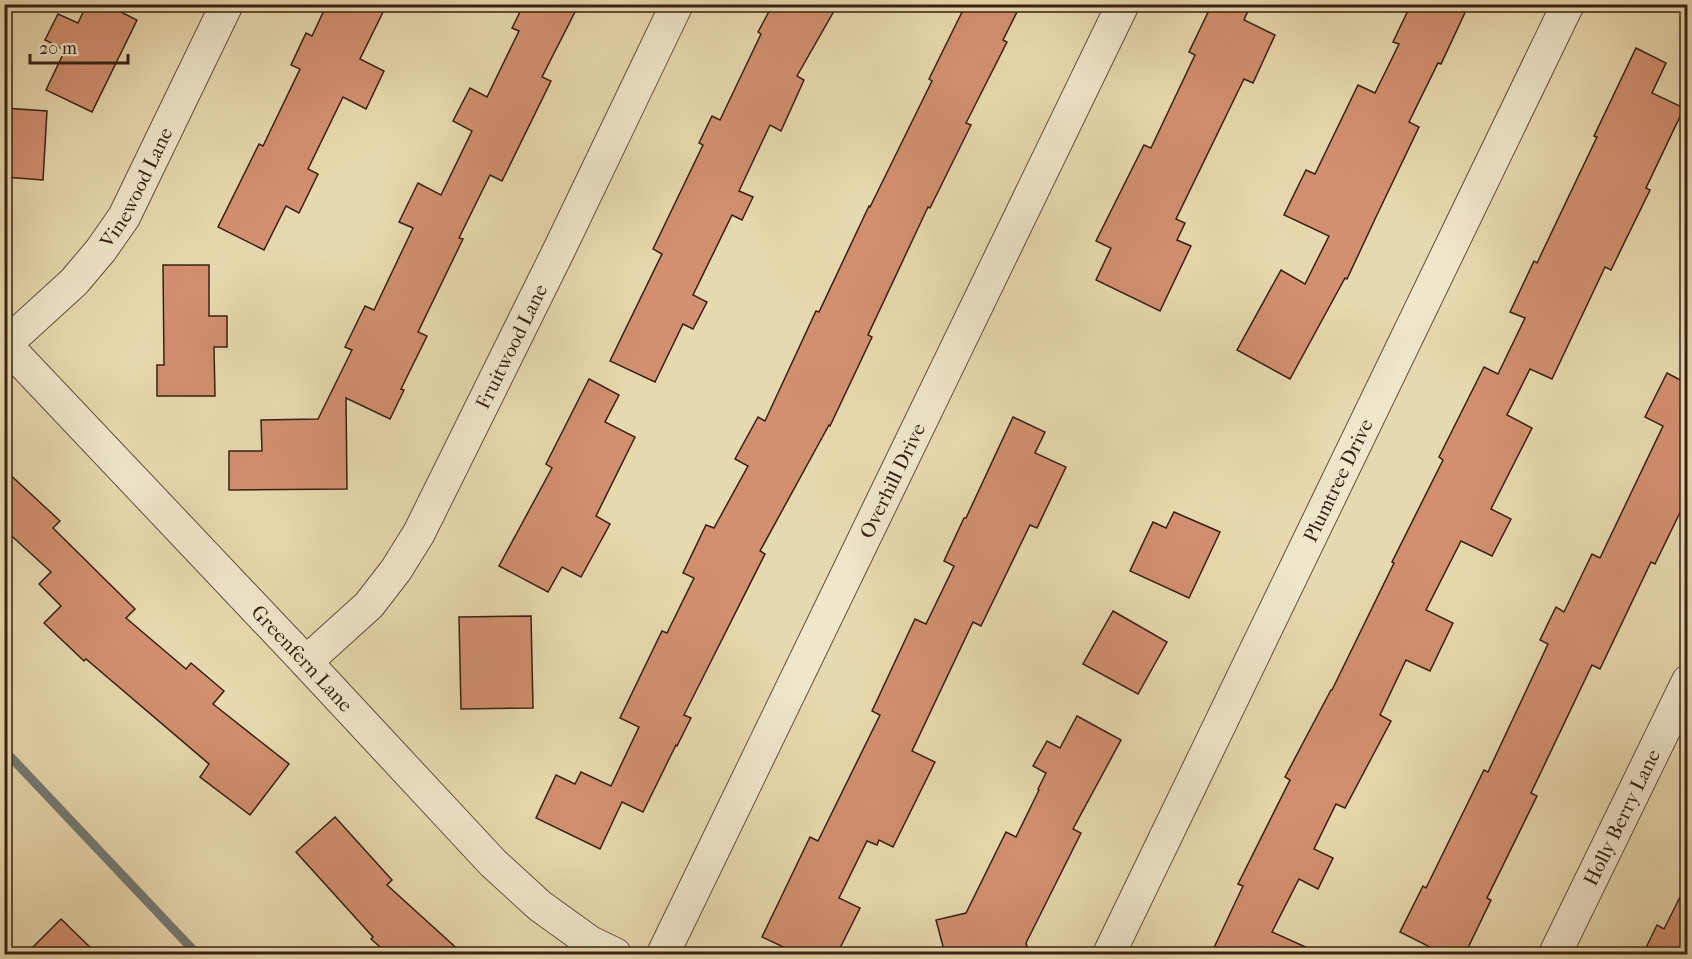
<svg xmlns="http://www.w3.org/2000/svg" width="1692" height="959" font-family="'IM FELL French Canon',serif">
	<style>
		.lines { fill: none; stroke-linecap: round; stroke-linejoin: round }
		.stream { stroke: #747b76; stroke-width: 9 }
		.building { fill: #d29070; stroke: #372115; stroke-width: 1.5 }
		.street-casing { stroke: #634f3c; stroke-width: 34 }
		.street { stroke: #efe6cb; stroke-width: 32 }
		.labels { text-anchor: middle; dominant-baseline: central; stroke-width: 4.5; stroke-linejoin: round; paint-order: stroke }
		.street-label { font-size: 20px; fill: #372115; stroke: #efe6cb }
	</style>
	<rect width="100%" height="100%" fill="#e7d9af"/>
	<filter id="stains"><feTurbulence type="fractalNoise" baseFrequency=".00333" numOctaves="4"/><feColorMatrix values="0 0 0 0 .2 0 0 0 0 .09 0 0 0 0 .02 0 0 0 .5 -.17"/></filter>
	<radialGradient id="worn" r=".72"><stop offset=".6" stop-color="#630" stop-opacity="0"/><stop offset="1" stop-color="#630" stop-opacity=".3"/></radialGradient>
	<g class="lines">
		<path class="stream" d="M4 750 197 954"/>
	</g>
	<g class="building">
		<path d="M87 4H105L137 20 92 112 46 90 65 50 45 40 58 14 78 23Z"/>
		<path d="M327 4H387L360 59 384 71 366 109 343 97 308 169 318 174 299 213 286 206 264 250 218 227 259 144 263 146 300 69 291 65 306 33 312 36Z"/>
		<path d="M524 4H579L542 77 551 81 502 181 490 175 459 238 463 239 418 332 427 336 401 389 404 390 390 419 346 398 347 489 229 490V451H262L261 420 318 419 352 350 345 347 365 306 374 310 413 228 399 222 418 183 441 195 472 131 453 121 470 88 487 97 519 31 512 28Z"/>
		<path d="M773 4H838L797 76 804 80 781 131 770 125 739 191 753 197 742 220 732 215 693 295 707 302 693 329 683 324 655 382 610 361 662 254 653 249 703 145 699 143 712 116 720 120 761 34 758 32Z"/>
		<path d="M966 4H1021L1003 40 1007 42 966 123 971 125 930 208 928 207 868 335 872 337 830 426 829 425 760 551 765 554 684 715 691 718 677 746 676 745 643 812 622 802 600 849 536 818 556 775 575 784 581 772 611 786 639 727 620 718 662 631 667 633 694 578 683 573 706 525 714 528 748 466 735 459 758 417 765 421 816 311 819 312 869 206 870 207 932 81 929 79Z"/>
		<path d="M1212 4H1251L1244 20 1275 35 1253 83 1244 79 1176 219 1185 223 1177 240 1191 246 1160 311 1096 280 1111 248 1096 241 1144 145 1151 148 1195 55 1189 52Z"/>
		<path d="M1411 4H1469L1441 64 1438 63 1409 122 1419 127 1376 217 1347 279 1345 278 1290 379 1237 350 1281 270 1305 284 1329 236 1284 215 1306 170 1315 174 1358 85 1375 93 1399 44 1393 42Z"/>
		<path d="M1636 48 1666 63 1652 93 1684 108 1646 188 1650 190 1611 270 1605 267 1552 379 1530 369 1507 415 1532 428 1491 509 1511 519 1492 556 1461 541 1426 610 1453 623 1430 671 1406 660 1380 715 1391 721 1345 808 1336 804 1314 849 1333 858 1318 889 1299 879 1272 932 1321 954H1211L1243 886 1238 884 1290 780 1285 777 1331 690H1332L1394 563 1392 562 1443 460 1439 457 1484 367 1498 374 1525 318 1510 312 1534 261 1537 263 1597 137 1594 136Z"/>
		<path d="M4 108 47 111 43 180 4 177Z"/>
		<path d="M163 265H209V316H227V347H214L215 396H157V365H164Z"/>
		<path d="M1667 373 1684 382 1688 374V496L1655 564 1651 562 1600 669 1592 665 1531 793 1537 796 1487 898 1491 900 1465 954H1427L1430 947 1400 932 1423 886 1426 888 1484 770 1488 772 1548 644 1540 640 1556 607 1564 612 1592 554 1600 558 1663 426 1645 417Z"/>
		<path d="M589 379 619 395 605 422 635 437 596 516 610 524 581 577 562 567 548 592 499 566 552 468 546 464Z"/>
		<path d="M1013 417 1045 432 1035 453 1066 467 1037 528 1030 525 981 626 973 622 912 751 935 762 893 847 879 840 877 845 867 841 839 898 860 908 837 954H798L762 937 810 837 818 841 880 715 872 711 915 619 926 624 954 566 944 561 964 518H966Z"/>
		<path d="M4 469 60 521 53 528 135 609 126 618 186 669 191 663 224 691 213 704 289 764 250 815 200 777 209 764 86 659 84 661 44 623 61 606 39 584 51 572 4 529Z"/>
		<path d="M1174 512 1220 532 1189 598 1130 571 1153 522 1166 528Z"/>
		<path d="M1113 611 1167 642 1138 694 1083 664Z"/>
		<path d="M531 616 533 708 461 709 459 617Z"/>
		<path d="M1077 716 1121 740 1073 829 1081 833 1026 943 1029 954H945L936 920 966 913 1006 832 1016 837 1039 790 1038 789 1046 773 1033 766 1047 741 1060 748Z"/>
		<path d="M335 817 392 880 387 885 463 954H388L371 939 373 937 296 852Z"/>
		<path d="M1688 881V954H1643L1657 925 1664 929Z"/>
		<path d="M61 919 97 954H26Z"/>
	</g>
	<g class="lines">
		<g class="street-casing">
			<g id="street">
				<path id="s1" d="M4 343 306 662 493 863 540 906 590 942 615 954"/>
				<path id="s2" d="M6 344 74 282 101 250 124 217 227 4"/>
				<path id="s3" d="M306 662 369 605 396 570 419 533 559 250 677 4"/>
				<path id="s4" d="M663 954 1123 4"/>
				<path id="s5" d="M1109 954 1568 4"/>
				<path id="s6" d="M1555 954 1688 681"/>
			</g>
		</g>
		<use href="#street" class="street"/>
	</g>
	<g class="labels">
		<g class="street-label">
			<text stroke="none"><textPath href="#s2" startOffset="206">Vinewood Lane</textPath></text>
			<text stroke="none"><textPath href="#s3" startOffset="381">Fruitwood Lane</textPath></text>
			<text stroke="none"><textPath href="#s4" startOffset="526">Overhill Drive</textPath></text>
			<text stroke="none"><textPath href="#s5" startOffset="526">Plumtree Drive</textPath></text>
			<text stroke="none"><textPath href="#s1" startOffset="434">Greenfern Lane</textPath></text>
			<text stroke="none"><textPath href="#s6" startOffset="152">Holly Berry Lane</textPath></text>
		</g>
	</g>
	<rect width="1692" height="959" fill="none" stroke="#e7d9af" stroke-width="24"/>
	<rect x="6" y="6" width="1680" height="947" fill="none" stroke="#372115" stroke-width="3"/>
	<rect x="12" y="12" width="1668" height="935" fill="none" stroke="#372115" stroke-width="1.5"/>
	<path d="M30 54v9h98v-9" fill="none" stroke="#372115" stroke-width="3"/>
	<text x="39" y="54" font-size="18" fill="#372115" stroke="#efe6cb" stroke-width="4.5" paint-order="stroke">20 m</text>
	<rect width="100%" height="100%" filter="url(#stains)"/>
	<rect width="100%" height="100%" fill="url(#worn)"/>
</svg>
